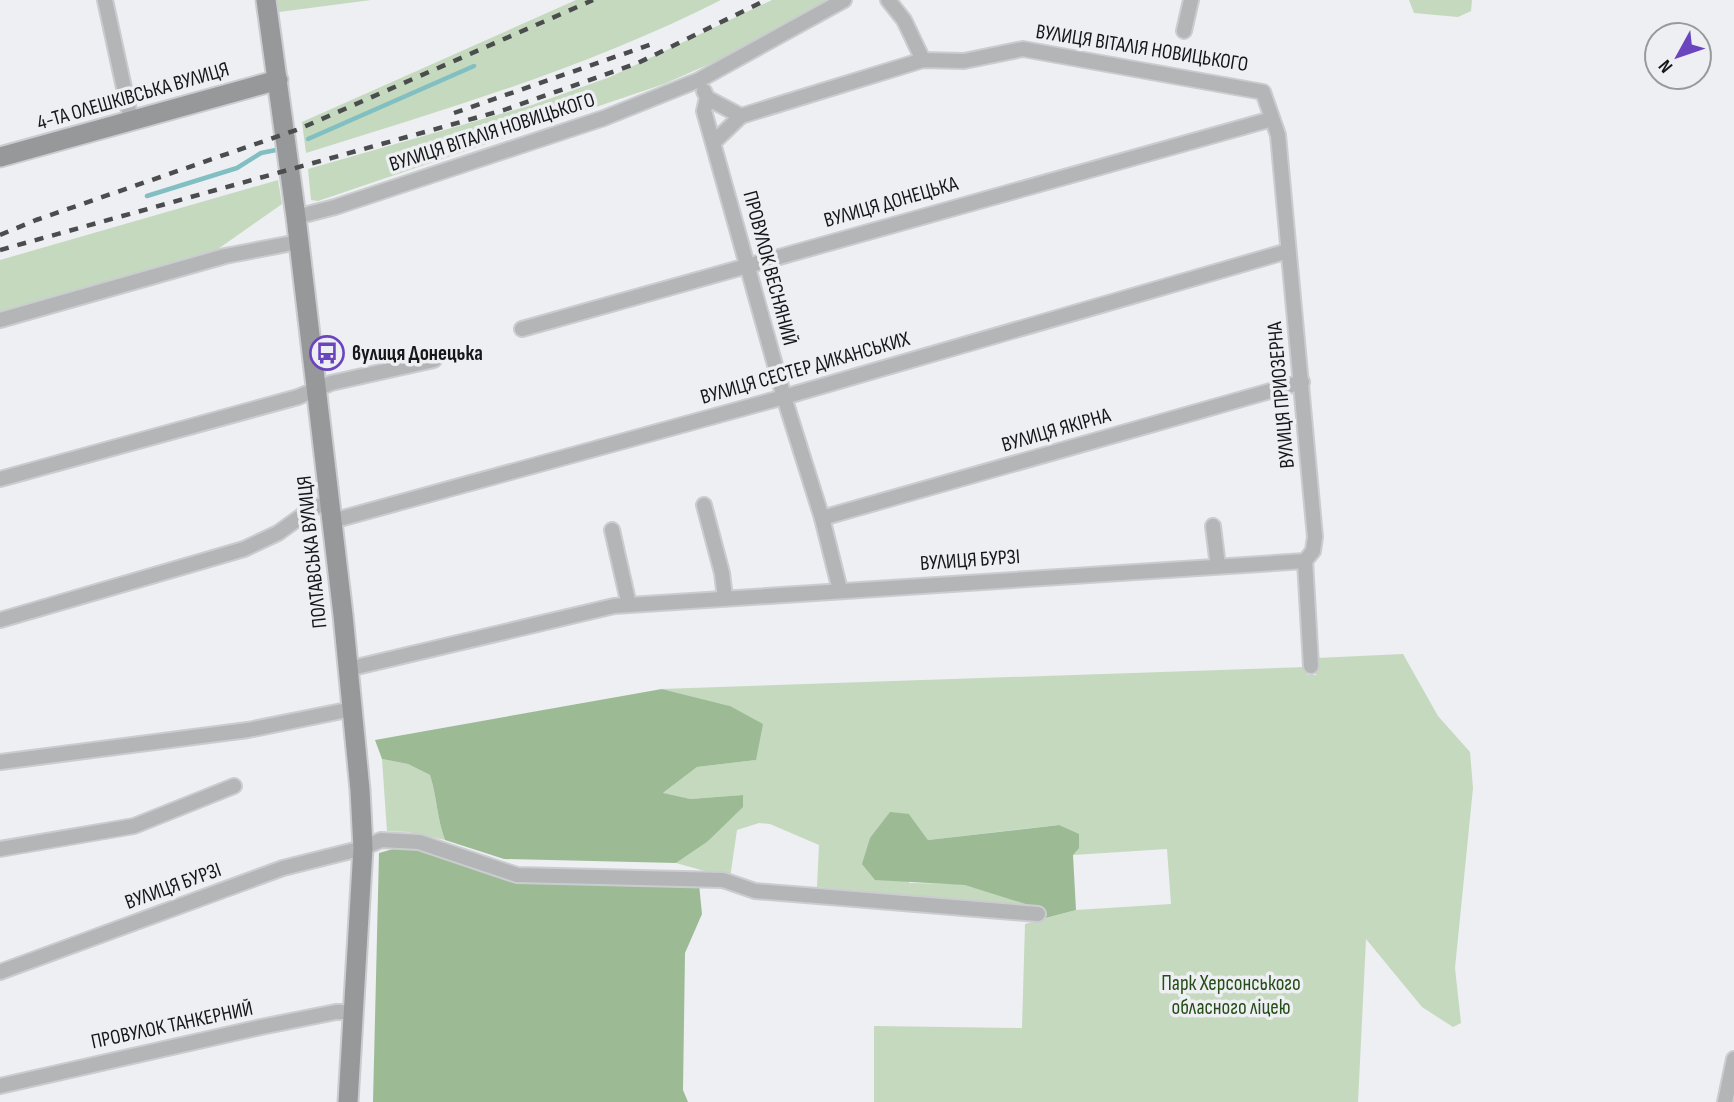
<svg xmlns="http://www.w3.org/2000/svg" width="1734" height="1102" font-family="'Sofia Sans Condensed',sans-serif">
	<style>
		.green { fill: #c4d9be }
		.forest { fill: #9cbb94 }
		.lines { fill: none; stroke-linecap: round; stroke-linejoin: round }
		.stream { stroke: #81bfc2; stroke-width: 4.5 }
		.street-casing { stroke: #cbccd0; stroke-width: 18 }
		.secondary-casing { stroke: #cbccd0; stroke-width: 23 }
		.street { stroke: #b3b5b6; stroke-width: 14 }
		.secondary { stroke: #96989a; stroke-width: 19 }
		.rail { stroke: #4b4c4d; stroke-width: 4.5; stroke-dasharray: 9 9; stroke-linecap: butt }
		.labels { text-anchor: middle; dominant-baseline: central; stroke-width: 7; stroke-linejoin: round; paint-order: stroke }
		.street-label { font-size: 21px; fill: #161718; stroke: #edeff3 }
		.poi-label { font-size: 21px; font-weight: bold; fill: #161718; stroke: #edeff3; text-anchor: start }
		.park-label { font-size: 21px; fill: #264e19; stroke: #edeff3 }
	</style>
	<rect width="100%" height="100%" fill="#edeff3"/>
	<g class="green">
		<path d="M277 0H371L279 12Z"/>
		<path d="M576 0H721C589 67 447 109 306 153L302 122Z"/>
		<path d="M772 0H827L723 58 664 84 318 201 311 200 308 169 532 105 610 77Z"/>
		<path d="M1409 0H1472L1471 11 1458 17 1414 13Z"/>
		<path d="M278 180 282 204 218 249 0 313V260Z"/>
		<path d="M1403 654 1438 716 1470 752 1473 788 1455 968 1461 1023 1453 1027 1422 1007 1366 939 1358 1102H874V1026L1022 1028 1025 924 1076 910 1171 904 1167 849 1073 855 1058 825 928 840 909 814V883L965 884 1038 908 817 887 819 845 770 824 759 823 737 830 730 878 676 863 707 842 743 795 690 799 662 794 697 767 756 760 730 706 662 689 1306 667 1307 675H1316L1317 658Z"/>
		<path d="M382 759 408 764 430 775C437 797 437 819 445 840L408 832 387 831Z"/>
	</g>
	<g class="forest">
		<path d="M662 689 730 706 763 724 756 760 697 767 663 793 690 799 743 795V807L707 842 676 863 504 859 445 840C437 819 437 797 430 775L408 764 382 759 375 740Z"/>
		<path d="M890 812 909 814 928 840 1059 825 1079 834V848L1073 855 1076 910 1046 918 1038 908 965 885 875 880 862 864 870 838Z"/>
		<path d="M424 848 494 873 699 884 702 914 685 953 683 1090 688 1102H373L379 853 393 849Z"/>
	</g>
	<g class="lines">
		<g class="stream">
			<path d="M308 139 474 66"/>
			<path d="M147 196 237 168 261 153 276 150"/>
		</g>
		<g class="street-casing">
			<g id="street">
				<path d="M105 0 131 120"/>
				<path d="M888 0 904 20 923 60"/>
				<path d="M1184 31 1191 0"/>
				<path d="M704 91 707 98 704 111 784 397 822 518 840 590"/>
				<path d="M707 98 741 116 923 60 964 61 1023 49 1263 92 1278 135 1315 537 1313 551 1305 561 1311 666"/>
				<path d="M714 142 741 116"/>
				<path d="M296 217 335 207 604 118 699 80 844 0"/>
				<path d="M0 320 225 256 298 242"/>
				<path d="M522 329 1272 119"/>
				<path d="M0 479 298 397 331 383 434 360"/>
				<path d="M704 505 722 573 725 598"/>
				<path d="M822 518 1302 382"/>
				<path d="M332 521 784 397 1288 251"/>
				<path d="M1213 526 1218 566"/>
				<path d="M612 530 629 605"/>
				<path d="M0 620 244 549 278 533 314 507 330 503"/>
				<path d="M348 669 614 606 1305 561"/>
				<path d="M0 762 248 730 352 709"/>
				<path d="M0 849 134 826 234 786"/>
				<path d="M0 972 283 868 363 848 381 840 419 842 517 875 723 880 755 891 1038 914"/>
				<path d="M0 1086 261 1027 336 1012H353"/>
				<path d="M1725 1102 1734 1059"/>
			</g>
		</g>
		<g class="secondary-casing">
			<g id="secondary">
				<path d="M266 0 296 217 343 615 360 790 363 848 348 1102"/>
				<path d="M0 157 278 80"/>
			</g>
		</g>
		<use href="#street" class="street"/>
		<use href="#secondary" class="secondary"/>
		<g class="rail">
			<path d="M454 113 652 44"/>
			<path d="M0 235 36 220 299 129 593 0"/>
			<path d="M0 250 504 110 638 63 766 0"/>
		</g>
	</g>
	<defs>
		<g id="bus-ring" transform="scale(1.75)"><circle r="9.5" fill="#edeff3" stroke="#6b45be" stroke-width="1.5"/><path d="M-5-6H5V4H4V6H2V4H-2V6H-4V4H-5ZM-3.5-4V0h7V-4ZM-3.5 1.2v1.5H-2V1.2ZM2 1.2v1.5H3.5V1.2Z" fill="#6b45be"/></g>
	</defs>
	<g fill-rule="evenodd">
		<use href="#bus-ring" x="327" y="353"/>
	</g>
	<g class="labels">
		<g class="street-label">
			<text transform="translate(1142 48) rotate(9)">ВУЛИЦЯ ВІТАЛІЯ НОВИЦЬКОГО</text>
			<text transform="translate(133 96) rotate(-16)">4-ТА ОЛЕШКІВСЬКА ВУЛИЦЯ</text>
			<text transform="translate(492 132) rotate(-18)">ВУЛИЦЯ ВІТАЛІЯ НОВИЦЬКОГО</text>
			<text transform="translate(891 202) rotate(-16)">ВУЛИЦЯ ДОНЕЦЬКА</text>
			<text transform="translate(770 268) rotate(75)">ПРОВУЛОК ВЕСНЯНИЙ</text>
			<text transform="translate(805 368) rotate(-16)">ВУЛИЦЯ СЕСТЕР ДИКАНСЬКИХ</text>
			<text transform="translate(1281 395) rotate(-95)">ВУЛИЦЯ ПРИОЗЕРНА</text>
			<text transform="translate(1056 430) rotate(-16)">ВУЛИЦЯ ЯКІРНА</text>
			<text transform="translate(312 552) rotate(-96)">ПОЛТАВСЬКА ВУЛИЦЯ</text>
			<text transform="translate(970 560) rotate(-4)">ВУЛИЦЯ БУРЗІ</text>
			<text transform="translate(173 886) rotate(-20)">ВУЛИЦЯ БУРЗІ</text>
			<text transform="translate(172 1025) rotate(-12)">ПРОВУЛОК ТАНКЕРНИЙ</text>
		</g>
		<g class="poi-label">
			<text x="352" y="353">вулиця Донецька</text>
		</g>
		<g class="park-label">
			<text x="1231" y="983">Парк Херсонського<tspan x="1231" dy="24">обласного ліцею</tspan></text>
		</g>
	</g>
	<g transform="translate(1678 56) rotate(230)"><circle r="33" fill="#edeff3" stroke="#97999b" stroke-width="2"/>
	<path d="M0-5L12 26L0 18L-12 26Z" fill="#6b45be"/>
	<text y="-10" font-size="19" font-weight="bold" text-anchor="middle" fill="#161718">N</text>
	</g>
</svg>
